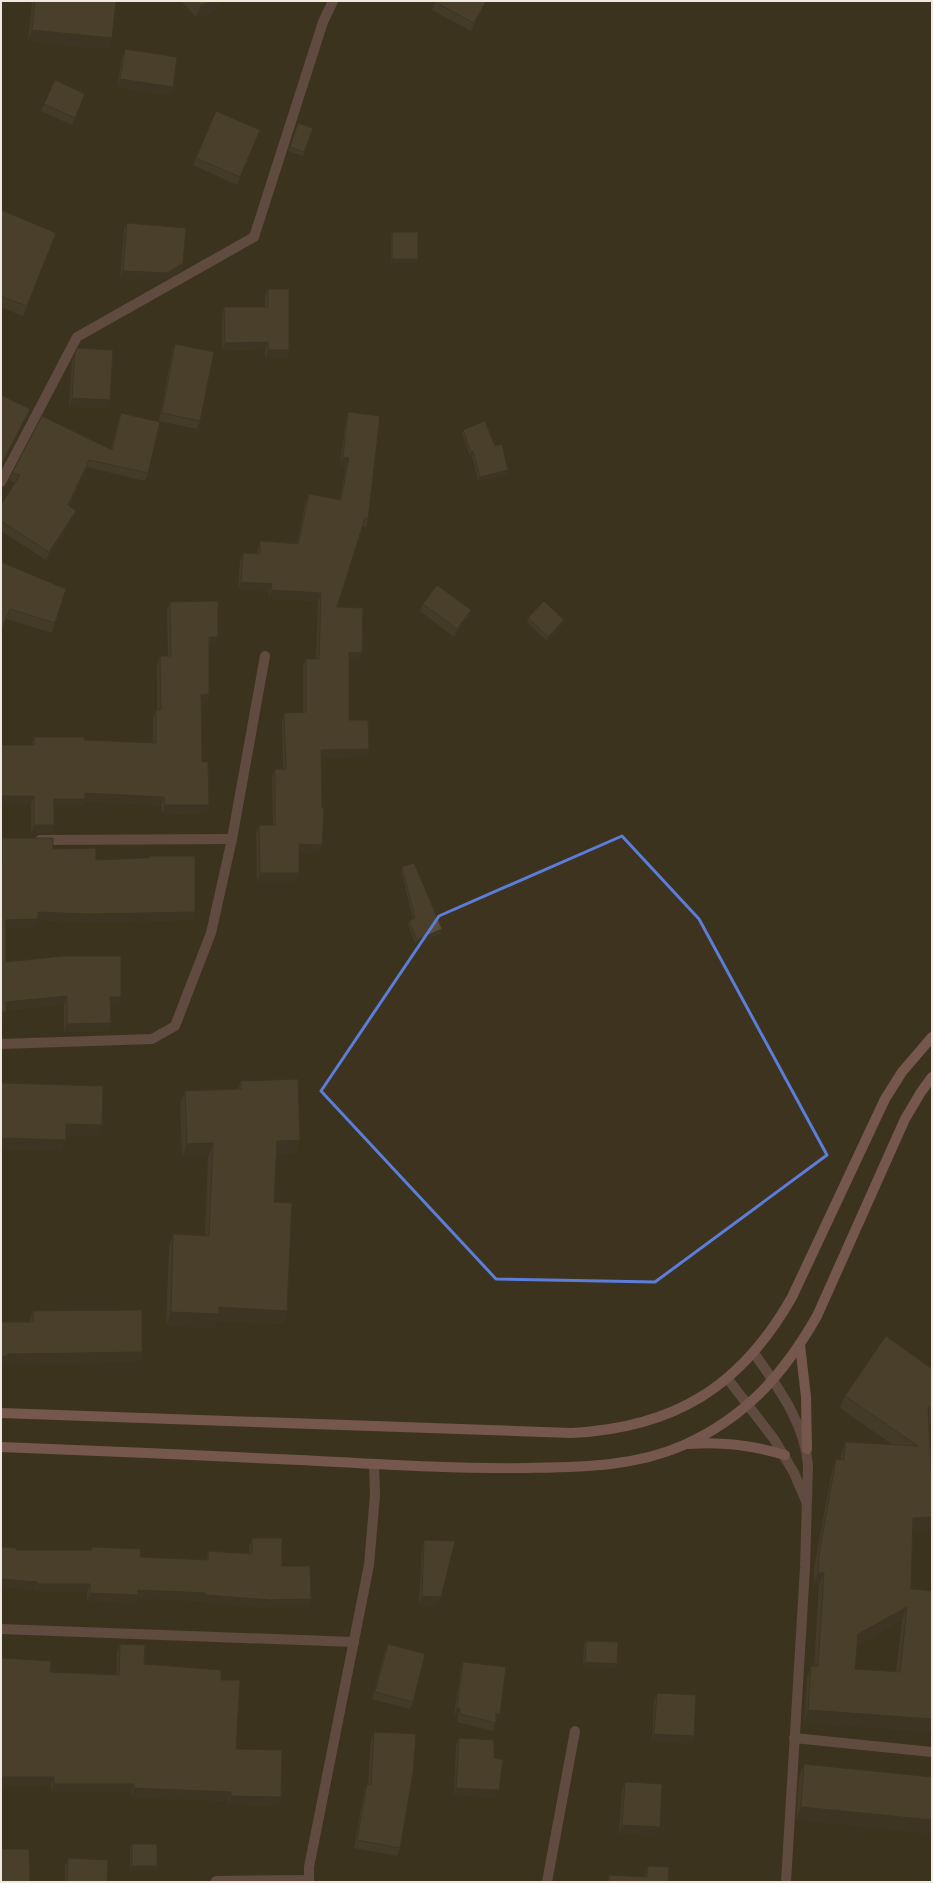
<svg xmlns="http://www.w3.org/2000/svg" width="933" height="1883" font-family="Figtree,sans-serif">
	<style>
		.lines { fill: none; stroke-linecap: round; stroke-linejoin: round }
		.service { stroke: #8c6868; stroke-width: 10 }
		.minor { stroke: #8c6868; stroke-width: 10 }
		.secondary { stroke: #bd8485; stroke-width: 10 }
		.wall { fill: #4d4432; fill-rule: evenodd }
		.shaded-wall { fill: #3e3729 }
		.building { fill: #594f3a; stroke: #3e3729; fill-rule: evenodd }
		.marked { fill: none; stroke: #5c7dda; stroke-width: 3; stroke-linejoin: round }
	</style>
	<rect width="100%" height="100%" fill="#3d331f"/>
	<g class="lines">
		<path class="service" d="M216 1881 308 1880"/>
		<g class="minor">
			<path d="M1 482 77 337 254 237 323 22 333 1"/>
			<path d="M40 840 232 839"/>
			<path d="M1 1044 152 1039 175 1026 211 933 232 839 265 656"/>
			<path d="M754 1353C778 1388 804 1421 808 1465L805 1568 786 1882"/>
			<path d="M727 1378 774 1439 794 1473 806 1501"/>
			<path d="M1 1629 354 1642"/>
			<path d="M794 1738 932 1752"/>
			<path d="M309 1882V1867L369 1565 375 1495 374 1464"/>
			<path d="M547 1882 575 1731"/>
		</g>
		<g class="secondary">
			<path d="M800 1345 806 1397 807 1449"/>
			<path d="M1 1413 571 1433C674 1428 741 1387 792 1297L885 1099 902 1072 932 1037"/>
			<path d="M689 1444C723 1441 752 1445 785 1455"/>
			<path d="M1 1447C101 1451 200 1455 300 1460 376 1464 452 1469 528 1468 581 1467 634 1467 684 1445 746 1417 784 1374 817 1316L905 1119 921 1092 932 1077"/>
		</g>
	</g>
	<g class="wall">
		<path d="M32 1H116L112 38 108 49 28 41Z"/>
		<path d="M181 1H223L209 14 196 17Z"/>
		<path d="M436 1 485 4 471 31 432 10Z"/>
		<path d="M125 49 173 87 170 95 117 87 122 57Z"/>
		<path d="M82 101 72 125 41 111 44 104Z"/>
		<path d="M298 123 313 128 303 156 288 151Z"/>
		<path d="M260 130 237 185 193 165 196 158Z"/>
		<path d="M1 210 53 242 23 316 1 307Z"/>
		<path d="M127 223 181 271 164 280 120 278 124 230Z"/>
		<path d="M392 232 418 259 417 263H391V236Z"/>
		<path d="M268 289 289 350 287 358H265V349L222 350V315L224 307H265V296Z"/>
		<path d="M175 344 200 421 197 429 159 421 172 352Z"/>
		<path d="M75 353 107 408 69 406 72 361Z"/>
		<path d="M348 412 368 519 366 527 362 526 337 607 359 660H349V720L369 749 366 756 321 757 322 845 319 853 299 852 297 881H257L256 833 259 825H273L272 776 275 769H283L282 720 284 713 303 712V666L306 659H316L318 601 268 598 269 591 238 589 240 561 243 553 257 554 258 549 260 541 297 543 306 501 309 494 340 500 346 466 340 465 346 420Z"/>
		<path d="M121 413 148 473 145 481 87 467 69 506 73 518 46 560 1 531V505L15 483 9 480 12 473 111 450 118 421Z"/>
		<path d="M463 430 495 446 507 474 478 481 472 455 470 456 462 433Z"/>
		<path d="M1 562 55 623 52 633 6 619 1 631Z"/>
		<path d="M170 602 215 645H209V694L206 703H202V762L209 805 206 813 162 814 161 805 84 801 82 807H54V825L51 833H31V745L34 737 84 740 153 743V718L156 710H157V664L160 656H168L167 610Z"/>
		<path d="M423 604 471 610 468 618 454 637 420 611Z"/>
		<path d="M528 618 563 624 547 641 527 622Z"/>
		<path d="M2 838 96 860 150 858V856L195 912 192 920 87 922 38 920 35 927 6 928V962L118 1005H110L108 1031 64 1032V1004L6 1010 3 1020H1V841Z"/>
		<path d="M402 867 441 933 416 944 408 925 409 921 413 919 401 871Z"/>
		<path d="M241 1081 300 1140 295 1153 276 1154 274 1202 287 1311 282 1324 216 1321 214 1328 166 1325 169 1247 173 1234 205 1235 208 1157H182L180 1104 185 1091 238 1089Z"/>
		<path d="M33 1311 142 1352 139 1362 4 1363 3 1365H1V1322H29Z"/>
		<path d="M932 1369V1425L929 1422 932 1488V1521L929 1530 913 1531 911 1589 932 1732 804 1722 807 1678 811 1666H814L819 1585H814V1568L832 1471 836 1459 841 1460V1454L845 1442 893 1445 840 1408 845 1396ZM902 1620 896 1672 855 1669 857 1645Z"/>
		<path d="M252 1538 282 1566 311 1599 308 1607H268L203 1602V1601L137 1598 135 1603 87 1600V1592L36 1591V1589L1 1587V1547L16 1550H91L92 1547 140 1557 206 1560 208 1551 249 1553V1546Z"/>
		<path d="M424 1540 438 1605 419 1604 422 1548Z"/>
		<path d="M586 1641 617 1664 615 1668 583 1666 584 1645Z"/>
		<path d="M120 1644 144 1664 221 1680 236 1749 281 1797 278 1805 228 1804V1801L131 1797V1792H51V1785L1 1786V1658L50 1672 116 1675 117 1652Z"/>
		<path d="M388 1644 413 1702 410 1709 372 1699 385 1651Z"/>
		<path d="M463 1662 497 1721H496L493 1731 457 1722 458 1716 454 1715 461 1669Z"/>
		<path d="M657 1693 694 1736 691 1743 652 1741 654 1701Z"/>
		<path d="M374 1732 400 1848 397 1856 354 1848 364 1792 367 1784H368L371 1740Z"/>
		<path d="M459 1738 494 1758 496 1797 454 1795 456 1745Z"/>
		<path d="M804 1764 932 1777 796 1820 799 1777Z"/>
		<path d="M625 1782 657 1835 619 1833 622 1790Z"/>
		<path d="M132 1844 156 1870 130 1869V1847Z"/>
		<path d="M68 1858 107 1882H65V1865Z"/>
		<path d="M648 1866 668 1882H607L609 1875 644 1877Z"/>
	</g>
	<g class="shaded-wall">
		<path d="M214 1H223L209 14 196 17 201 5Z"/>
		<path d="M486 1 485 4 471 31 474 23Z"/>
		<path d="M32 30 112 38 108 49 28 41Z"/>
		<path d="M120 79 173 87 170 95 117 87Z"/>
		<path d="M56 233 53 242 23 316 27 306Z"/>
		<path d="M392 259H418L417 263H391Z"/>
		<path d="M183 263 181 271 164 280 120 278 123 271Z"/>
		<path d="M268 342 265 349 222 350 225 343Z"/>
		<path d="M268 350H289L287 358H265Z"/>
		<path d="M72 398 110 400 107 408 69 406Z"/>
		<path d="M30 409 27 418 1 468V465Z"/>
		<path d="M473 451 472 455 470 456 471 452Z"/>
		<path d="M343 457 349 458 346 466 340 465Z"/>
		<path d="M89 460 87 467 65 513 68 505Z"/>
		<path d="M508 470 507 474 478 481 480 477Z"/>
		<path d="M76 511 73 518 46 560 49 552Z"/>
		<path d="M241 582 272 584 269 591 238 589Z"/>
		<path d="M271 590 321 593 318 601 268 598Z"/>
		<path d="M471 610 468 618 454 637 457 629Z"/>
		<path d="M564 620 563 624 547 641 548 637Z"/>
		<path d="M209 637H218L215 645H206Z"/>
		<path d="M349 652 362 653 359 660H346Z"/>
		<path d="M209 694 206 703H199L201 695Z"/>
		<path d="M369 749 366 756 319 757 321 750Z"/>
		<path d="M85 793 164 797 161 805 84 801 82 807H51L54 799Z"/>
		<path d="M1 796H34L31 804H1Z"/>
		<path d="M165 805H209L206 813 162 814Z"/>
		<path d="M34 825H54L51 833H31Z"/>
		<path d="M299 844 322 845 319 853 296 852Z"/>
		<path d="M260 873H299L297 881H257Z"/>
		<path d="M38 912H195L192 920 87 922 38 920 35 927 3 928 6 920Z"/>
		<path d="M442 929 441 933 416 944 417 940Z"/>
		<path d="M67 996 64 1004 3 1010 6 1002Z"/>
		<path d="M110 997H121L118 1005H107Z"/>
		<path d="M1 1012H6L3 1020H1Z"/>
		<path d="M111 1023 108 1031 64 1032 67 1024Z"/>
		<path d="M66 1124 102 1125 98 1136 62 1135Z"/>
		<path d="M1 1138 66 1140 62 1151 1 1149Z"/>
		<path d="M300 1140 295 1153 272 1154 277 1141Z"/>
		<path d="M213 1143 208 1157H182L187 1144Z"/>
		<path d="M219 1307 287 1311 282 1324 216 1321 214 1328 166 1325 171 1312Z"/>
		<path d="M142 1352 139 1362 4 1363 3 1365H1V1356L7 1354Z"/>
		<path d="M932 1517V1521L929 1530 909 1531 913 1518Z"/>
		<path d="M818 1573H824L819 1585H814Z"/>
		<path d="M1 1579 38 1582 36 1589 1 1587Z"/>
		<path d="M38 1584H90L87 1592 36 1591Z"/>
		<path d="M138 1590 206 1593 203 1601 137 1598 135 1603 87 1600 90 1593Z"/>
		<path d="M206 1595 311 1599 308 1607H268L203 1602Z"/>
		<path d="M422 1596 441 1597 438 1605 419 1604Z"/>
		<path d="M907 1607 902 1620 853 1647 858 1634Z"/>
		<path d="M585 1662 617 1664 615 1668 583 1666Z"/>
		<path d="M457 1708H460L458 1716 454 1715Z"/>
		<path d="M808 1710 932 1719V1732L804 1722Z"/>
		<path d="M496 1713 500 1714 497 1721H493Z"/>
		<path d="M654 1734 694 1736 691 1743 652 1741Z"/>
		<path d="M1 1777H54L51 1785 1 1786Z"/>
		<path d="M54 1784H134L131 1792H51Z"/>
		<path d="M134 1788 231 1792 228 1801 131 1797Z"/>
		<path d="M456 1788 499 1790 496 1797 454 1795Z"/>
		<path d="M231 1796 281 1797 278 1805 228 1804Z"/>
		<path d="M801 1807 932 1820V1834L796 1820Z"/>
		<path d="M622 1825 660 1827 657 1835 619 1833Z"/>
		<path d="M132 1866H157L156 1870 130 1869Z"/>
	</g>
	<g class="building">
		<path d="M35 1H116L112 38 32 30Z"/>
		<path d="M197 1H214L201 5Z"/>
		<path d="M436 1H486L474 23 435 2Z"/>
		<path d="M125 49 177 57 173 87 120 79Z"/>
		<path d="M55 80 85 94 75 118 44 104Z"/>
		<path d="M216 111 260 130 240 177 196 158Z"/>
		<path d="M298 123 313 128 304 152 290 147Z"/>
		<path d="M1 210 56 233 27 306 1 296Z"/>
		<path d="M127 223 186 228 183 263 167 273 123 271Z"/>
		<rect x="392" y="232" width="26" height="27"/>
		<path d="M268 289H289V350H268V342L225 343 224 307H268Z"/>
		<path d="M175 344 214 352 200 421 162 413Z"/>
		<path d="M77 348 113 350 110 400 72 398 75 353Z"/>
		<path d="M1 395 30 409 1 465Z"/>
		<path d="M348 412 380 416 368 519 365 518 337 607 363 608 362 653 349 652V720H368L369 749 321 750 322 808H324L322 845 299 844V873H260L259 825H275V769H286L284 713 306 712V659H319L321 593 271 590 272 584 241 582 243 553 260 554V541L298 544 309 494 341 500 349 458 343 457Z"/>
		<path d="M121 413 160 422 148 473 89 460 68 505 76 511 49 552 1 521V505L20 475 12 473 42 416 112 450Z"/>
		<path d="M485 421 495 446 502 444 508 470 480 477 473 451 471 452 463 430Z"/>
		<path d="M1 562 66 589 55 623 10 609 4 623 1 622Z"/>
		<path d="M437 585 471 610 457 629 423 604Z"/>
		<path d="M218 601V637H209V694L201 695 202 762H208L209 805H165L164 797 85 793V799H54V825H34V796H1V745H34V737H84V740L156 743V710H161L160 656H171L170 602Z"/>
		<path d="M544 601 564 620 548 637 528 618Z"/>
		<path d="M2 838H53V849L96 848V860L150 858V856H195V912L90 914 38 912V919L6 920V962L63 956H121V997H110L111 1023 67 1024V996L6 1002V1012H1V866H2Z"/>
		<path d="M414 863 442 929 417 940 409 921 415 918 402 867Z"/>
		<path d="M298 1079 300 1140 277 1141 274 1202 292 1203 287 1311 219 1307V1314L171 1312 173 1234 209 1236 213 1143 187 1144 185 1091 241 1089V1081Z"/>
		<path d="M1 1083 103 1086 102 1125 66 1124V1140L1 1138Z"/>
		<path d="M142 1310V1352L7 1354V1356H1V1322H33V1311Z"/>
		<path d="M886 1336 932 1369V1409L928 1406 932 1488V1517L913 1518 911 1589 932 1591V1719L808 1710 811 1666H818L824 1573H818L819 1555 836 1459 844 1460 845 1442 918 1446 845 1396ZM907 1607 900 1672 855 1669 858 1634Z"/>
		<path d="M252 1538H282V1566H310L311 1599 271 1600 206 1595V1593L138 1590V1595L90 1593V1584H38V1582L1 1579V1547L16 1548V1550H92V1547L141 1549 140 1557 208 1560V1551L252 1554Z"/>
		<path d="M424 1540 455 1541 441 1597 422 1596Z"/>
		<path d="M586 1641 618 1642 617 1664 585 1662Z"/>
		<path d="M120 1644 145 1645 144 1664 221 1670V1680H240L236 1749 282 1750 281 1797 231 1796V1792L134 1788V1784H54V1777H1V1658L51 1661 50 1672 119 1675Z"/>
		<path d="M388 1644 425 1654 413 1702 375 1692Z"/>
		<path d="M463 1662 506 1667 500 1714 496 1713V1723L460 1714V1708H457Z"/>
		<path d="M657 1693 696 1695 694 1736 654 1734Z"/>
		<path d="M374 1732 416 1734 413 1773 400 1848 357 1840 367 1784 371 1785Z"/>
		<path d="M459 1738 494 1740V1758L503 1760 499 1790 456 1788Z"/>
		<path d="M804 1764 932 1777V1820L801 1807Z"/>
		<path d="M625 1782 662 1784 660 1827 622 1825Z"/>
		<rect x="132" y="1844" width="25" height="22"/>
		<path d="M1 1849H29L30 1882H1Z"/>
		<path d="M68 1858 108 1860 107 1882H67Z"/>
		<path d="M648 1866 669 1867 668 1882H609V1875L647 1877Z"/>
	</g>
	<path d="M0 0H933V1883H0ZM622 836 699 919 827 1155 655 1282 496 1279 321 1091 439 916Z" fill="#3d331f" fill-opacity=".55" fill-rule="evenodd"/>
	<path class="marked" d="M622 836 699 919 827 1155 655 1282 496 1279 321 1091 439 916Z"/>
	<rect width="933" height="1883" fill="none" stroke="#f0eade" stroke-width="4"/>
</svg>
